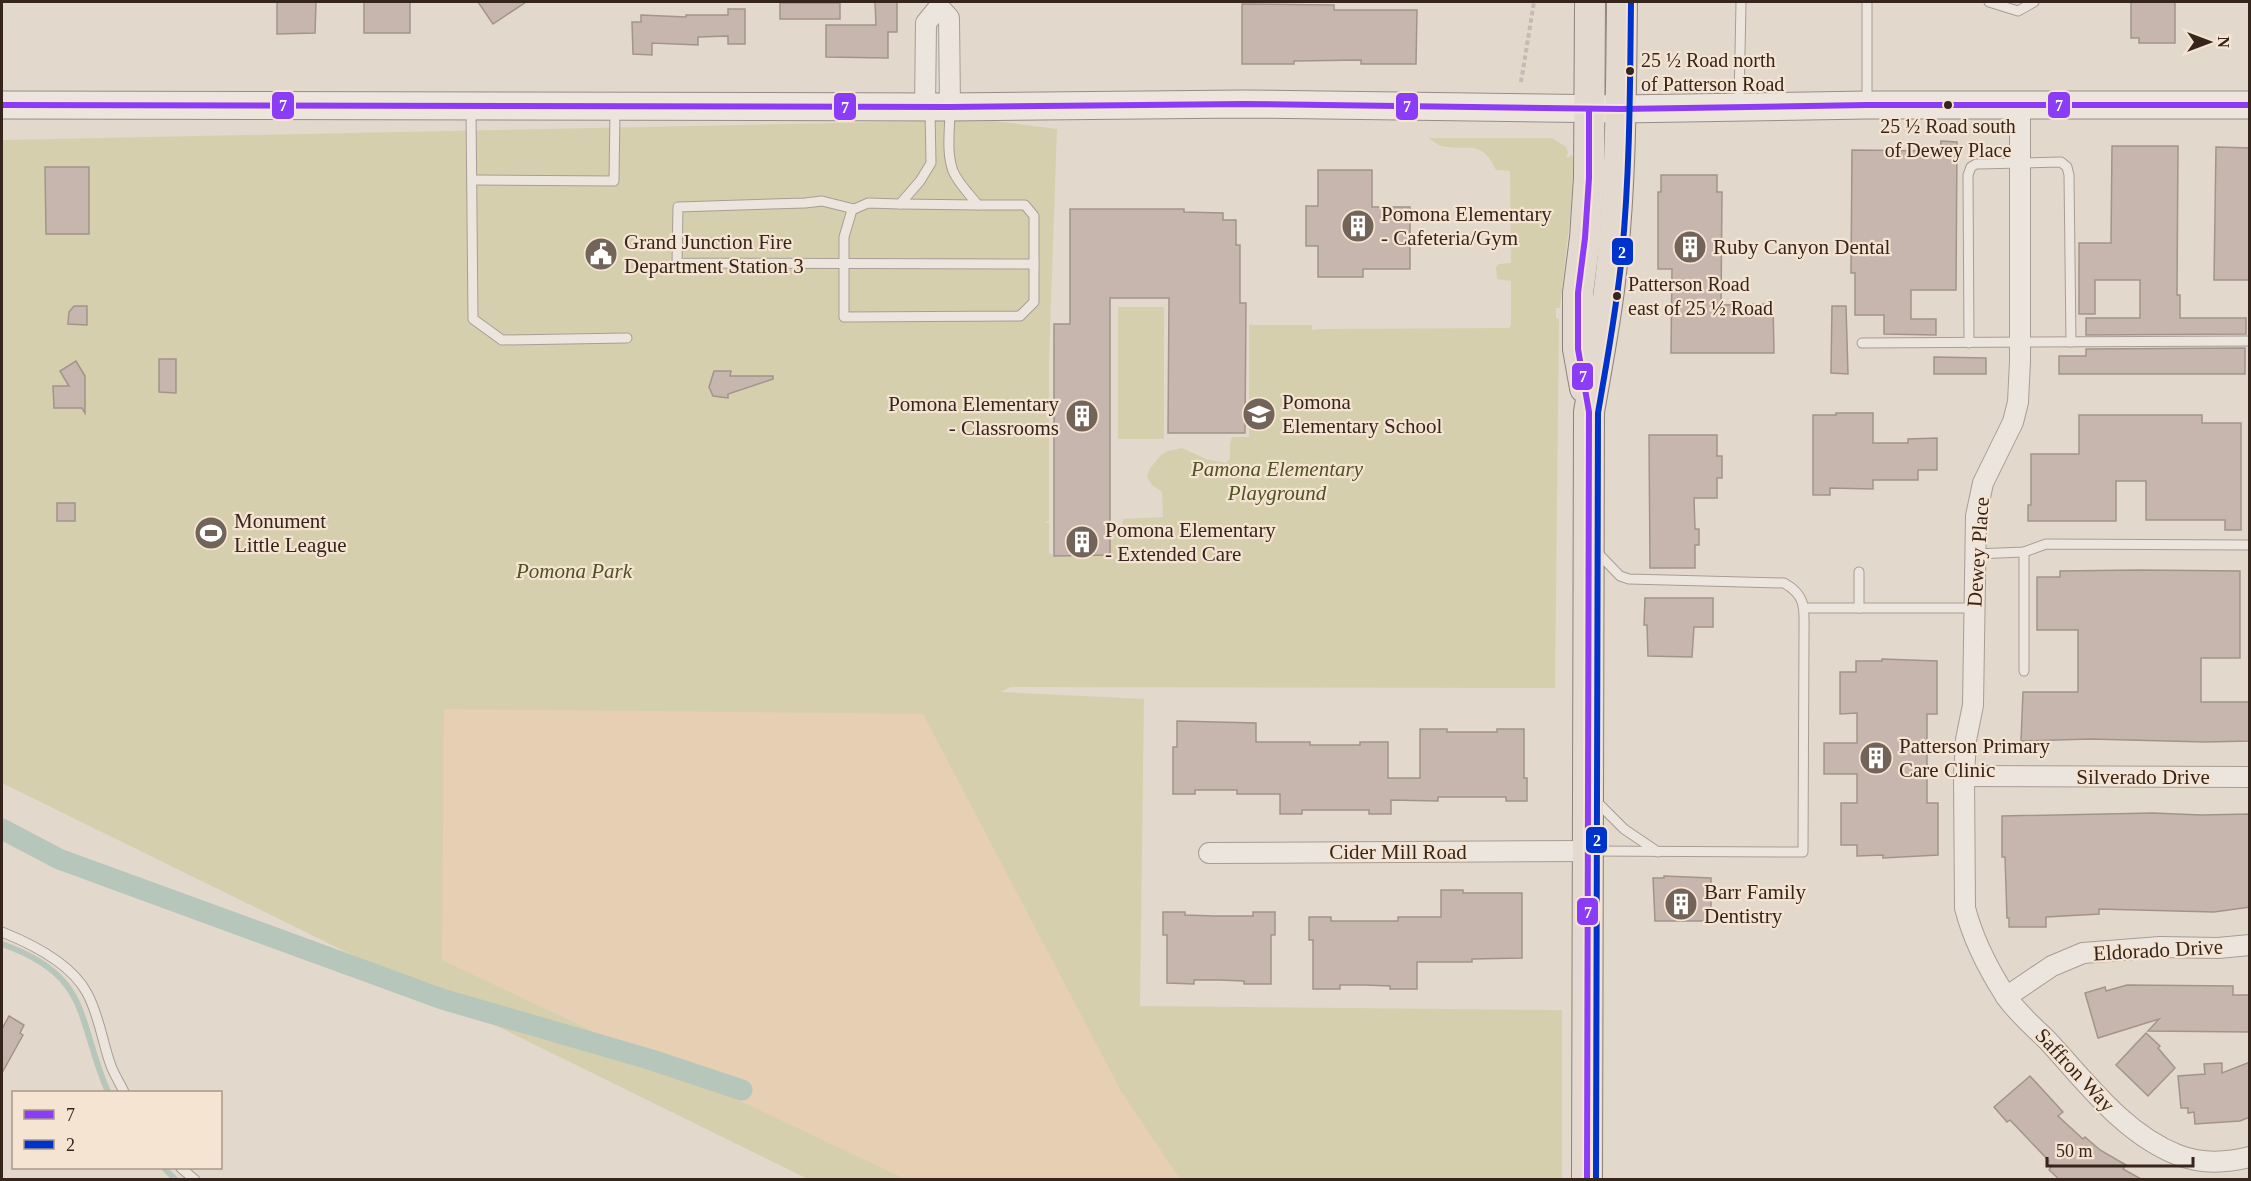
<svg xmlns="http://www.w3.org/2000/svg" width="2251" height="1181" font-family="Georgia,serif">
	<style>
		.green { fill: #d6cfae }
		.sand { fill: #e6cfb3 }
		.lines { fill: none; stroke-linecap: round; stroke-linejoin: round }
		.stream { stroke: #b7c6ba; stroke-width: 6 }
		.canal { stroke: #b7c6ba; stroke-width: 21 }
		.building { fill: #c7b6ad; stroke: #a3948b; stroke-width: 1.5 }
		.lane-casing { stroke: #a89d95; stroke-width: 11 }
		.street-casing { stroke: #a89d95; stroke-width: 22 }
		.secondary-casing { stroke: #988d85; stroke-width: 29 }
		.primary-casing { stroke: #8e837c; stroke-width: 32 }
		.path { stroke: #c3bbb4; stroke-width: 4; stroke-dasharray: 4.5 3; stroke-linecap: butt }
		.lane { stroke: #ece5dd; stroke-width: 9 }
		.street { stroke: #ece5dd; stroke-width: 20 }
		.secondary { stroke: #ece5dd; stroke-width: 27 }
		.primary { stroke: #e3d9cf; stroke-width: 30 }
		.bus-1-casing { stroke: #f5e4d1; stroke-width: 10 }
		.bus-2-casing { stroke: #f5e4d1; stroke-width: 10 }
		.bus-1 { stroke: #8b3cf7; stroke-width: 6 }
		.bus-2 { stroke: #03c; stroke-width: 6 }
		.bus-dot { fill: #36251d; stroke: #f5e4d1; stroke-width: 2 }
		.labels { text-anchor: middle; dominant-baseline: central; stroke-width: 4.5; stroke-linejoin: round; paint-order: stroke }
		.bus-label { font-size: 20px; fill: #36251d; stroke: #f5e4d1; text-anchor: start }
		.poi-label { font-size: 21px; fill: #36251d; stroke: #f5e4d1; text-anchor: start }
		.park-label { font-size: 21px; font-style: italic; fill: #4f5224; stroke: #f5e4d1 }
		.street-label { font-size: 21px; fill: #36251d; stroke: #f5e4d1 }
		.line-badge { stroke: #f5e4d1; stroke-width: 2 }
		.badge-label { font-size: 16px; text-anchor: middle; font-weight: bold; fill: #fff }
	</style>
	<rect width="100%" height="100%" fill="#e3d8cc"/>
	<g class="green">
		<path d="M986 120 1057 129 1049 360V521L1044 522 1049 523V553L1054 556H1110V532L1114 529H1122L1123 519 1163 517 1162 492 1152 485 1147 477 1150 468 1161 455 1168 451 1182 448 1206 459 1226 463 1230 458V444L1232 437H1249V325H1312V330L1322 329 1509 328 1511 325V281L1497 279 1496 267 1499 264 1511 263 1510 171 1496 170C1481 138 1468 152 1442 146 1437 145 1433 141 1429 138H1552L1566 147 1568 153 1566 156 1568 158 1571 155 1574 158 1571 207 1560 308H1556V318L1559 319 1555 688 1010 687 1001 692 1144 699 1140 1006 1562 1010V1179H808L2 783V140Z"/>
		<rect x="1118" y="307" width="46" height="132"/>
	</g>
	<path class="sand" d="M444 709 923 714 1121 1091 1180 1179H905L442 960Z"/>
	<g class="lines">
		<g class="stream">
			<path d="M2 944C92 976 76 1018 108 1092"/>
			<path d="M164 1168 176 1180"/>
		</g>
		<path class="canal" d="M2 829 59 859 442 999 652 1060 742 1090"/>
	</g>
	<g class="building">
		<path d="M277 2H316L315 33 277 34Z"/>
		<rect x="364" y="2" width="46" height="31"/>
		<path d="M478 2H526L493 24Z"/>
		<path d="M875 2H897V32H888V58L826 57V25H876Z"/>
		<path d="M2131 2H2175V43H2139V38H2131Z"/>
		<rect x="780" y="3" width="60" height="16"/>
		<path d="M1242 4 1334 5V10H1417L1416 64H1361V60L1294 61V64H1242Z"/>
		<path d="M728 9H745V44H728V36L698 37V45L652 43V55L633 54 632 22H641V15L686 17V15H728Z"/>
		<path d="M1941 141 1957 142 1956 290H1911V319H1936V335L1884 334V315H1855V273H1851L1852 150 1940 151Z"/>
		<path d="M2112 146H2178L2177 295H2180V318H2246V334L2086 335V318H2140V280H2095V314H2079V243H2111Z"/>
		<path d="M2216 147 2250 148V280H2214Z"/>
		<path d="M45 167H89V234H46Z"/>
		<path d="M1318 170H1372V207H1410V269H1363V277H1318V246H1306V206H1318Z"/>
		<path d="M1661 175H1717V192H1722L1721 305 1773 304 1774 353H1671L1672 269H1658V192H1661Z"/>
		<path d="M1070 209H1184V212L1223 213V220H1236V245H1240V303H1246L1245 433H1168L1169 298H1110V555L1054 556V324H1070Z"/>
		<path d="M74 306H87V325L68 324 69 312Z"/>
		<path d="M1832 306H1846L1848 374 1831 373Z"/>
		<path d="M2245 348V374H2059V356H2086V349Z"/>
		<path d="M1934 357 1986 358V374H1934Z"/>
		<path d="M159 359H176V393L159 392Z"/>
		<path d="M76 361 85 376V413L82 408H54L53 386H69L60 371Z"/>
		<path d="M714 371H731L730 376H773V379L728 394V398L713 396 709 387Z"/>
		<path d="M1836 413H1873V443H1908V439L1937 438V470H1918V480H1873V489L1830 488V495H1813V415H1836Z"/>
		<path d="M2079 415H2202V423H2241V530H2225V520H2146V481H2116V521H2028V505H2031V454H2079Z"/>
		<path d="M1649 435H1717V456H1722V478H1717V498H1694L1695 529H1699V545H1695V568H1650Z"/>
		<rect x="57" y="503" width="18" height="18"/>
		<path d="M2138 570 2240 571V658H2201V702H2250V741L2205 742 2090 739 2021 741 2023 692H2078V630H2037V577H2060V571Z"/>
		<path d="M1645 598H1713V627H1694L1692 657 1648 656 1647 625H1644Z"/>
		<path d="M1882 659 1937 661V714H1927V803H1938V855L1883 858V855L1857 856V845H1841V803H1857V774H1824V743H1857V713L1840 714V672H1856V661H1882Z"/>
		<path d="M1177 721 1256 723V742H1310V745H1360V742H1388V778H1420V729H1447V732H1497V729H1524V778H1527V801H1506V797H1438V801L1391 800V814H1369V810H1302V814H1280V794H1237V790H1195V794H1173V747H1177Z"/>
		<path d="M2153 813 2201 815 2250 814V907L2214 912 2099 909V914L2046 917V927H2009V918H2007L2005 857H2002V816Z"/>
		<path d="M1664 876 1711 878V910H1706V921H1655L1653 878H1664Z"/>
		<path d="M1441 890H1463V893H1522V958L1472 959V962H1417V989H1390V986L1365 985H1340V989H1313V940H1309V917H1331V921H1398V917H1441Z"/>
		<path d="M1163 912H1185V915L1214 916H1253V912H1275V935H1271V984H1244V981L1220 980H1194V984L1167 983V935H1163Z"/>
		<path d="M2127 985 2233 986V995H2250V1032L2148 1031 2159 1019 2098 1038 2085 993 2105 987 2106 991Z"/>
		<path d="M9 1016 24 1025 20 1033 23 1035 2 1073V1029Z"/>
		<path d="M2146 1033 2160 1046 2158 1048 2175 1068 2148 1096 2116 1065Z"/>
		<path d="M2250 1062V1117L2240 1121 2195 1124 2194 1112 2188 1113V1108H2181L2178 1076 2205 1074 2204 1064 2222 1063V1073Z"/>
		<path d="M2030 1076 2063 1112 2058 1116 2083 1139 2085 1137 2100 1150 2126 1165 2123 1169 2141 1179H2059L2049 1170 2051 1167 2048 1163 2049 1161 2010 1120 2007 1122 1994 1107Z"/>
	</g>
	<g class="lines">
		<g class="lane-casing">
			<g id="lane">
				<path d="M1989 2 2018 11 2034 2"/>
				<path d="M1739 104 1741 2"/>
				<path d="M1867 104V2"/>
				<path d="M471 109 473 319 502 340 627 338"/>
				<path d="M930 110 931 163 920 181 900 204 868 203 852 210 844 237V317L1020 316 1034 302V216L1025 205H978C970 195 958 183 953 171 946 152 950 129 950 110"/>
				<path d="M472 180 614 181 615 109"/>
				<path d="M900 204 978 205"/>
				<path d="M854 209 822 201 805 203 678 207 677 263 1034 264"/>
				<path d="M1862 343 2250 341"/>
				<path d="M1969 343 1968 175 1971 167 1976 164 2061 162 2067 167 2069 175 2071 342"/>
				<path d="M1975 554 2024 552 2046 544 2250 545"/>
				<path d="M1859 572V608"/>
				<path d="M1804 608H1974"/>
				<path d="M2024 671V552"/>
				<path d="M1595 800 1624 829 1658 852"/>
				<path d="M1590 851 1803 852 1804 633C1804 609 1807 596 1784 583L1629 579 1620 576 1595 550"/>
				<path d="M2 932C32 944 71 963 87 993 99 1015 102 1040 110 1063 113 1073 120 1083 124 1092"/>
				<path d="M181 1168 195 1180"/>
			</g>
		</g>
		<g class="street-casing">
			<g id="street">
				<path d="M939 7 949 18 950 107"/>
				<path d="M2020 105V361L2018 402 2013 422 1983 483 1976 516 1973 705 1966 740 1964 776 1965 908C1973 939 1987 967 2005 995 2016 1012 2034 1027 2048 1041 2086 1082 2124 1134 2178 1155 2201 1164 2226 1163 2250 1157"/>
				<path d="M925 107 926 23 939 7V2"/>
				<path d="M1964 776 2250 777"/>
				<path d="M1209 853 1587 851"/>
				<path d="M2006 997 2052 966 2083 953 2160 947 2218 948 2250 945"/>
			</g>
		</g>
		<g class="secondary-casing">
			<path id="secondary" d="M2 105 950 107 1244 104 1621 109 1867 105H2250"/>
		</g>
		<g class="primary-casing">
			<g id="primary">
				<path d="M1585 388 1578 349V293L1585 238 1589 178 1590 2"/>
				<path d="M1587 1180 1589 412C1596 371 1604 330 1609 290 1621 194 1621 98 1622 2"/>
			</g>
		</g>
		<path class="path" d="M1521 82 1534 2"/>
		<use href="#lane" class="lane"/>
		<use href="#street" class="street"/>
		<use href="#secondary" class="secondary"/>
		<use href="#primary" class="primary"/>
		<g class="bus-1-casing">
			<g id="bus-1">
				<path d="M2 105 950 107 1244 104 1621 109 1867 105H2250"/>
				<path d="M1587 1180 1589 412 1578 349V293L1585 238 1589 178V109"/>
			</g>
		</g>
		<g class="bus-2-casing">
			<path id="bus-2" d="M1596 1180 1598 413C1607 360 1617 307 1622 254 1630 170 1630 86 1631 2"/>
		</g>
		<use href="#bus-1" class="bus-1"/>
		<use href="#bus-2" class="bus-2"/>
	</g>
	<defs>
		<g id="building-disc" transform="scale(1.725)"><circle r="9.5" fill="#73645a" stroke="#f5e4d1"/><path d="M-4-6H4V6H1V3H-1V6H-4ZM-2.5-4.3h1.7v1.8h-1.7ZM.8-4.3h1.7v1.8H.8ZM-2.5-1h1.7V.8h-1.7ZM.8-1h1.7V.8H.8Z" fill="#fff"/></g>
		<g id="civic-disc" transform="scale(1.725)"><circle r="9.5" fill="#73645a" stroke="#f5e4d1"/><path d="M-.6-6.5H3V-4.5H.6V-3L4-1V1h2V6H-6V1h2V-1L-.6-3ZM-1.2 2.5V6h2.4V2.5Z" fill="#fff"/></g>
		<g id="school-disc" transform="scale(1.725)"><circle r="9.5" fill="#73645a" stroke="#f5e4d1"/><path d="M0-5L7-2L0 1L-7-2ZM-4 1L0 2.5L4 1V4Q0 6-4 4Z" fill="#fff"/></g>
		<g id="stadium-disc" transform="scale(1.725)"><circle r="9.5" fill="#73645a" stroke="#f5e4d1"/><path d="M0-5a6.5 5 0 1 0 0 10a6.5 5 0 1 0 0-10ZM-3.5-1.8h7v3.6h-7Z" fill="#fff"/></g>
	</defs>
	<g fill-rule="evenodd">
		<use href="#building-disc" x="1358" y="226"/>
		<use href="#building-disc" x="1690" y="247"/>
		<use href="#civic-disc" x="601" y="254"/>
		<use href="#school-disc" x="1259" y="414"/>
		<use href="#building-disc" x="1082" y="416"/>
		<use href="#stadium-disc" x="211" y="533"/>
		<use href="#building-disc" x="1082" y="542"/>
		<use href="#building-disc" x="1876" y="758"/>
		<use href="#building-disc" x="1681" y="904"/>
	</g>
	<g class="bus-dot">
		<circle cx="1630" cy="71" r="5"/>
		<circle cx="1948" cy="105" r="5"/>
		<circle cx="1617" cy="296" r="5"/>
	</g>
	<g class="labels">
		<g class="bus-label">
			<text x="1641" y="60">25 ½ Road north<tspan x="1641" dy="24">of Patterson Road</tspan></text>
			<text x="1948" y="126" text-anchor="middle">25 ½ Road south<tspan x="1948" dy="24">of Dewey Place</tspan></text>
			<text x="1628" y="284">Patterson Road<tspan x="1628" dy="24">east of 25 ½ Road</tspan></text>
		</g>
		<g class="poi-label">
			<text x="1381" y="214">Pomona Elementary<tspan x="1381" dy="24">- Cafeteria/Gym</tspan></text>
			<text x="624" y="242">Grand Junction Fire<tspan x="624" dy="24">Department Station 3</tspan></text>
			<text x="1713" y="247">Ruby Canyon Dental</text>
			<text x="1282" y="402">Pomona<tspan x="1282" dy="24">Elementary School</tspan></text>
			<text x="1059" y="404" text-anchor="end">Pomona Elementary<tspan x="1059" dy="24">- Classrooms</tspan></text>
			<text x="234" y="521">Monument<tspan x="234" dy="24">Little League</tspan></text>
			<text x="1105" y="530">Pomona Elementary<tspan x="1105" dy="24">- Extended Care</tspan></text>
			<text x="1899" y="746">Patterson Primary<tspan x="1899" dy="24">Care Clinic</tspan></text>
			<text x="1704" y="892">Barr Family<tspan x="1704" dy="24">Dentistry</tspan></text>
		</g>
		<g class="park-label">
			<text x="1277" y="469">Pamona Elementary<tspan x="1277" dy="24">Playground</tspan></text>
			<text x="574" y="571">Pomona Park</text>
		</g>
		<g class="street-label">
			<text transform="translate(1978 552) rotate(-86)">Dewey Place</text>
			<text x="2143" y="777">Silverado Drive</text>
			<text x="1398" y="852">Cider Mill Road</text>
			<text transform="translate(2158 950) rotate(-3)">Eldorado Drive</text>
			<text transform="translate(2075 1070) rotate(47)">Saffron Way</text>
		</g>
	</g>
	<g class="line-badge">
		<rect x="2047" y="91" width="24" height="28" rx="6" fill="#8b3cf7"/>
		<rect x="271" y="91" width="24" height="29" rx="6" fill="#8b3cf7"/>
		<rect x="1395" y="92" width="24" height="29" rx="6" fill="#8b3cf7"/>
		<rect x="833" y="92" width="24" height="29" rx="6" fill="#8b3cf7"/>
		<rect x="1611" y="237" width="23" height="29" rx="6" fill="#03c"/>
		<rect x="1571" y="362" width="23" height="29" rx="6" fill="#8b3cf7"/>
		<rect x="1585" y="826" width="23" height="28" rx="6" fill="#03c"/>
		<rect x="1576" y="897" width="23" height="29" rx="6" fill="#8b3cf7"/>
	</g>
	<g class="badge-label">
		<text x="2059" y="111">7</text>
		<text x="283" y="111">7</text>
		<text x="1407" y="112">7</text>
		<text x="845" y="113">7</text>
		<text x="1622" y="258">2</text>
		<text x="1583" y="382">7</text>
		<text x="1597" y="846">2</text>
		<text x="1588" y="918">7</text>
	</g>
	<rect width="2251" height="1181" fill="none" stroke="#36251d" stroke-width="6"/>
	<rect x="12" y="1091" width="210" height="78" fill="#f5e4d1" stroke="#a99889" stroke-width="1.5"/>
	<rect x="24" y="1110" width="30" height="9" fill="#8b3cf7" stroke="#a99889" stroke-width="1.5"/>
	<text x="66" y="1121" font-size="18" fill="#36251d">7</text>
	<rect x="24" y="1140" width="30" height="9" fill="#0033cc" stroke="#a99889" stroke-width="1.5"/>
	<text x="66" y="1151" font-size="18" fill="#36251d">2</text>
	<g transform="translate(2209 42) rotate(90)" stroke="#f5e4d1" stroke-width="4.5" paint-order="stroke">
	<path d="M0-4.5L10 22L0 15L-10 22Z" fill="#36251d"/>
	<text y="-9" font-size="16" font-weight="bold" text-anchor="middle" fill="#36251d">N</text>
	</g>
	<path d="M2047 1157v9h146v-9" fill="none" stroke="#36251d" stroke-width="3"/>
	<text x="2056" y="1157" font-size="18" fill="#36251d" stroke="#f5e4d1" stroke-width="4.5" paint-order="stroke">50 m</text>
</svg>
